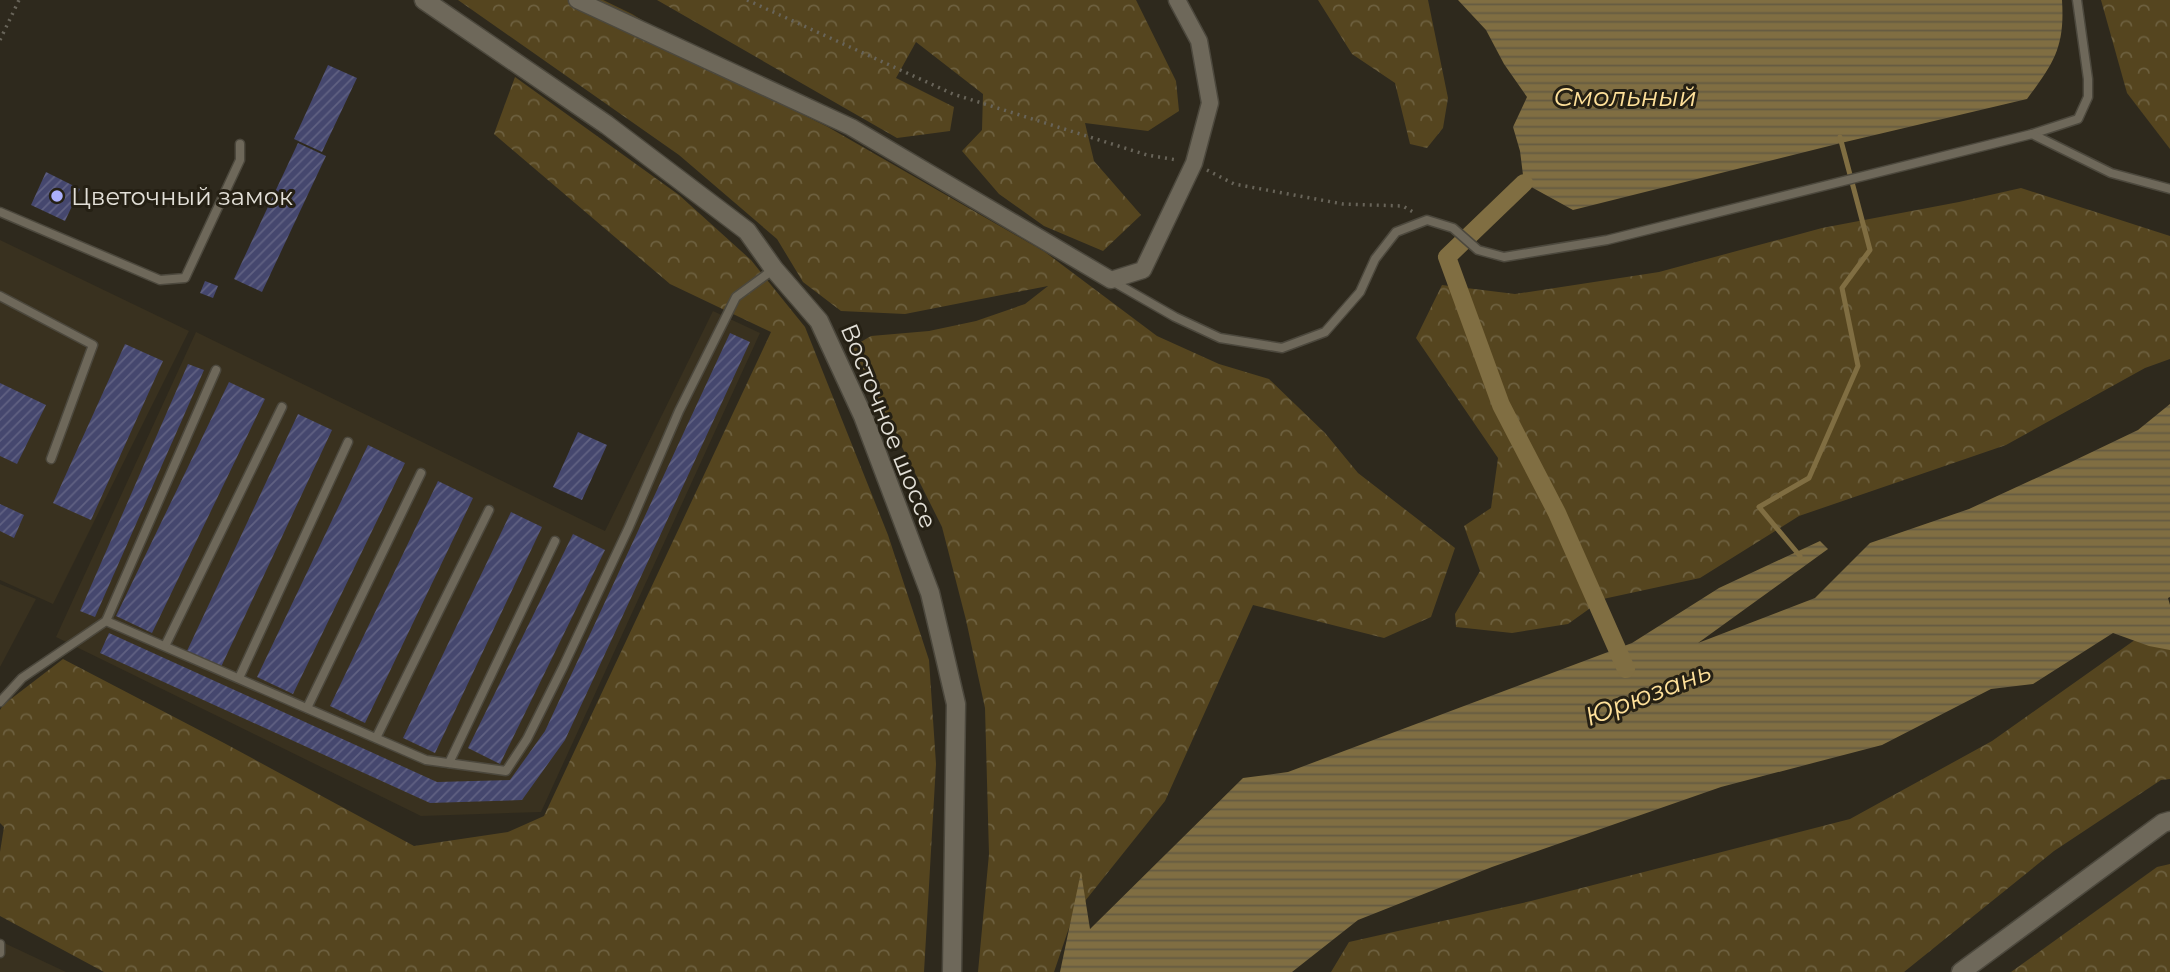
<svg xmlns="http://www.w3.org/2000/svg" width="2170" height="972" font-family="Montserrat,sans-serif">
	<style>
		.built { fill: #39311f }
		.forest { fill: url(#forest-crowns) }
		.water { fill: url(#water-rules) }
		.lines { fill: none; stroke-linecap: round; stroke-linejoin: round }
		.stream { stroke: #806e42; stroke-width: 5 }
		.canal { stroke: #806e42; stroke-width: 18 }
		.building { fill: url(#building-hatch) }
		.service-casing { stroke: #4c483d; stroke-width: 11 }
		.minor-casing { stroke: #4c483d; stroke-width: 19 }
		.tertiary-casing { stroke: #4c483d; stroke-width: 21 }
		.secondary-casing { stroke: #4c483d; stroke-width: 21 }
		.path { stroke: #686459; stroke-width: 3.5; stroke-dasharray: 2 5; stroke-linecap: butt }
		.service { stroke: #6e685a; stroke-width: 8 }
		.minor { stroke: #6e685a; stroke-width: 16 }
		.tertiary { stroke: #6e685a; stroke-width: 18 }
		.secondary { stroke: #6e685a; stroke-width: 18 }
		.poi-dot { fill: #abaffb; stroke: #252014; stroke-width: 2.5 }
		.labels { text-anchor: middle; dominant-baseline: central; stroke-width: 6; stroke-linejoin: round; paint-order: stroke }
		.poi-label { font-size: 24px; fill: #e3e0d8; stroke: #252014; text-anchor: start }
		.street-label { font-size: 24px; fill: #e3e0d8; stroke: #252014 }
		.water-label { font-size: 26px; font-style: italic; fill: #ffe19a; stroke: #252014 }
	</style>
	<defs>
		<pattern id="forest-crowns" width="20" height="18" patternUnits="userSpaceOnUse" patternTransform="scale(1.75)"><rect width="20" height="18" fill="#55451f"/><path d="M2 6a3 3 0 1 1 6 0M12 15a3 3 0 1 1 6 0" fill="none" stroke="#6d603f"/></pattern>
		<pattern id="water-rules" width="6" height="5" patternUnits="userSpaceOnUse" patternTransform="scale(1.75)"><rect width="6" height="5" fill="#806e42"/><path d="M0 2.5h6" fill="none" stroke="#655b42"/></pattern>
		<pattern id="building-hatch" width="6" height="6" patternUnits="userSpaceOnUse" patternTransform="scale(1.75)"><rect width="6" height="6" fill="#45476e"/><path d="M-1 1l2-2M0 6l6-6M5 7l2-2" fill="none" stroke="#606182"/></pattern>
	</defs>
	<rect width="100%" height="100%" fill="#2e291d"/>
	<g class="built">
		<path d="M0 240 189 331 53 604 0 580Z"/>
		<path d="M713 311 760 333 541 812 421 816 56 637 196 332 605 531Z"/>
		<path d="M0 584 36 599 0 667Z"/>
		<path d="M0 941 66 972H0Z"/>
	</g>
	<g class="forest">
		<path d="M458 0H603L632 14 783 105 828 127 1045 252 1157 336 1219 364 1269 379 1325 433 1358 473 1455 548 1431 617 1384 638 1253 605 1165 801 1073 916 1054 972H978L989 854 985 708 966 620 942 527 852 347 871 336 929 331 976 321 1025 304 1048 286 905 314 841 311 803 282 777 239 679 155Z"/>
		<path d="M657 0H1136L1176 81 1179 111 1148 131 1085 123 1094 161 1141 215 1103 251 1044 226 999 194 962 151 982 130 983 94 916 42 896 78 954 107 950 131 897 138Z"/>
		<path d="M1318 0H1428L1448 98 1443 128 1427 148 1410 144 1395 83 1352 54Z"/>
		<path d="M2101 0H2170V149L2127 93Z"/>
		<path d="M515 77 679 195 751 260 805 327 888 535 929 660 936 764 924 972H104L0 916V852L4 827 0 823V710L3 705 63 659 224 743 414 846 508 832 544 816 771 332 670 284 494 134Z"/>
		<path d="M2021 188 2170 236V359L2145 368 2006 445 1799 516 1700 578 1603 599 1568 624 1512 633 1456 627 1455 614 1480 571 1464 526 1491 508 1498 458 1416 338 1442 285 1515 294 1659 272 1822 228 1959 202Z"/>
		<path d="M2170 615V779L2161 780 2054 851 1904 972H1331L1349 942 1531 901 1850 819 1992 741Z"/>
		<path d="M2170 864V972H2011L2157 867Z"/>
	</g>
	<g class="water">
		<path d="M1458 0H2062C2065 47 2054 63 2027 99L1841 143 1573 210 1524 183 1520 151 1513 127 1527 97 1504 64 1486 30Z"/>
		<path d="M2170 404V597L2168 598 2170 605V650L2149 646 2113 633 2033 684 1991 689 1882 745 1721 787 1492 867 1358 920 1292 972H1060L1081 872 1090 929 1243 778 1288 772 1632 643 1719 588 1820 541 1828 549 1698 643 1815 598 1870 543 1969 509 2069 463 2138 430Z"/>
	</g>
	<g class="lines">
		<path class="stream" d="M1800 556 1759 507 1809 478 1858 366 1842 288 1870 250 1840 137"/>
		<path class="canal" d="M1524 183 1447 257 1501 405 1557 513 1626 669"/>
	</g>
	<g class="building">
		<path d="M328 65 357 78 322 152 294 139Z"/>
		<path d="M298 143 326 156 262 292 234 279Z"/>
		<path d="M46 172 80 189 65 221 31 205Z"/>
		<path d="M205 281 218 286 213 298 200 293Z"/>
		<path d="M730 333 750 342 565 740 522 800 430 803 100 653 109 633 437 782 510 780 545 731Z"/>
		<path d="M125 344 163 361 91 520 53 503Z"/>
		<path d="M188 364 204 370 95 617 80 611Z"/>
		<path d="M229 382 265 399 152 633 116 616Z"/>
		<path d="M0 383 46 405 17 464 0 456Z"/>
		<path d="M298 414 332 430 221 667 187 651Z"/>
		<path d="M578 432 607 445 582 500 553 487Z"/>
		<path d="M368 445 405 463 293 694 257 677Z"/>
		<path d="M438 481 473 498 365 723 330 706Z"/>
		<path d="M0 504 24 515 14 538 0 531Z"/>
		<path d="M511 512 542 527 435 753 403 738Z"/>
		<path d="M573 534 605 550 500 764 468 748Z"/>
	</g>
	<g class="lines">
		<g class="service-casing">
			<g id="service">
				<path d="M2032 134 2078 119 2088 97V79L2077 0"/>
				<path d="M0 212 160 280 185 278 240 160V144"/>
				<path d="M1112 281 1175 317 1220 338 1282 348 1325 332 1360 292 1375 259 1396 232 1427 220 1453 228 1478 250 1504 257 1607 240 2032 134 2111 173 2170 189"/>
				<path d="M0 296 93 345 51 459"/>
				<path d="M106 621 426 760 506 771 527 739 563 667 629 527 679 411 736 297 774 269"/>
				<path d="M165 646 282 407"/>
				<path d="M239 678 348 442"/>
				<path d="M0 702 22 678 106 621 216 370"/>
				<path d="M307 708 421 473"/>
				<path d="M376 738 489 510"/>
				<path d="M449 763 555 541"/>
				<path d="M0 944V953"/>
			</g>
		</g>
		<g class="minor-casing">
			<path id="minor" d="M577 0 851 127 1111 280 1143 270 1194 163 1210 103 1199 41 1177 0"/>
		</g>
		<g class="tertiary-casing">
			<path id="tertiary" d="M1961 972 2163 823 2170 821"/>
		</g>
		<g class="secondary-casing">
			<path id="secondary" d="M424 0 607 125 747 231 774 269 819 321 863 416 930 593 956 704 952 972"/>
		</g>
		<g class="path">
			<path d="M747 0 953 94 1147 155 1177 160"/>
			<path d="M0 40 19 0"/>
			<path d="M1207 170 1234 184 1343 204 1403 206 1413 212"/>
		</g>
		<use href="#service" class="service"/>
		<use href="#minor" class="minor"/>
		<use href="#tertiary" class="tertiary"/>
		<use href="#secondary" class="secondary"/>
	</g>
	<circle class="poi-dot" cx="57" cy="196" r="7"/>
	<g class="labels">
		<g class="poi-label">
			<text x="71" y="196">Цветочный замок</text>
		</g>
		<g class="street-label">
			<text transform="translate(889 426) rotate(68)">Восточное шоссе</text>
		</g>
		<g class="water-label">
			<text x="1625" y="97">Смольный</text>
			<text transform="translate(1648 694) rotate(-21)">Юрюзань</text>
		</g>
	</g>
</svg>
